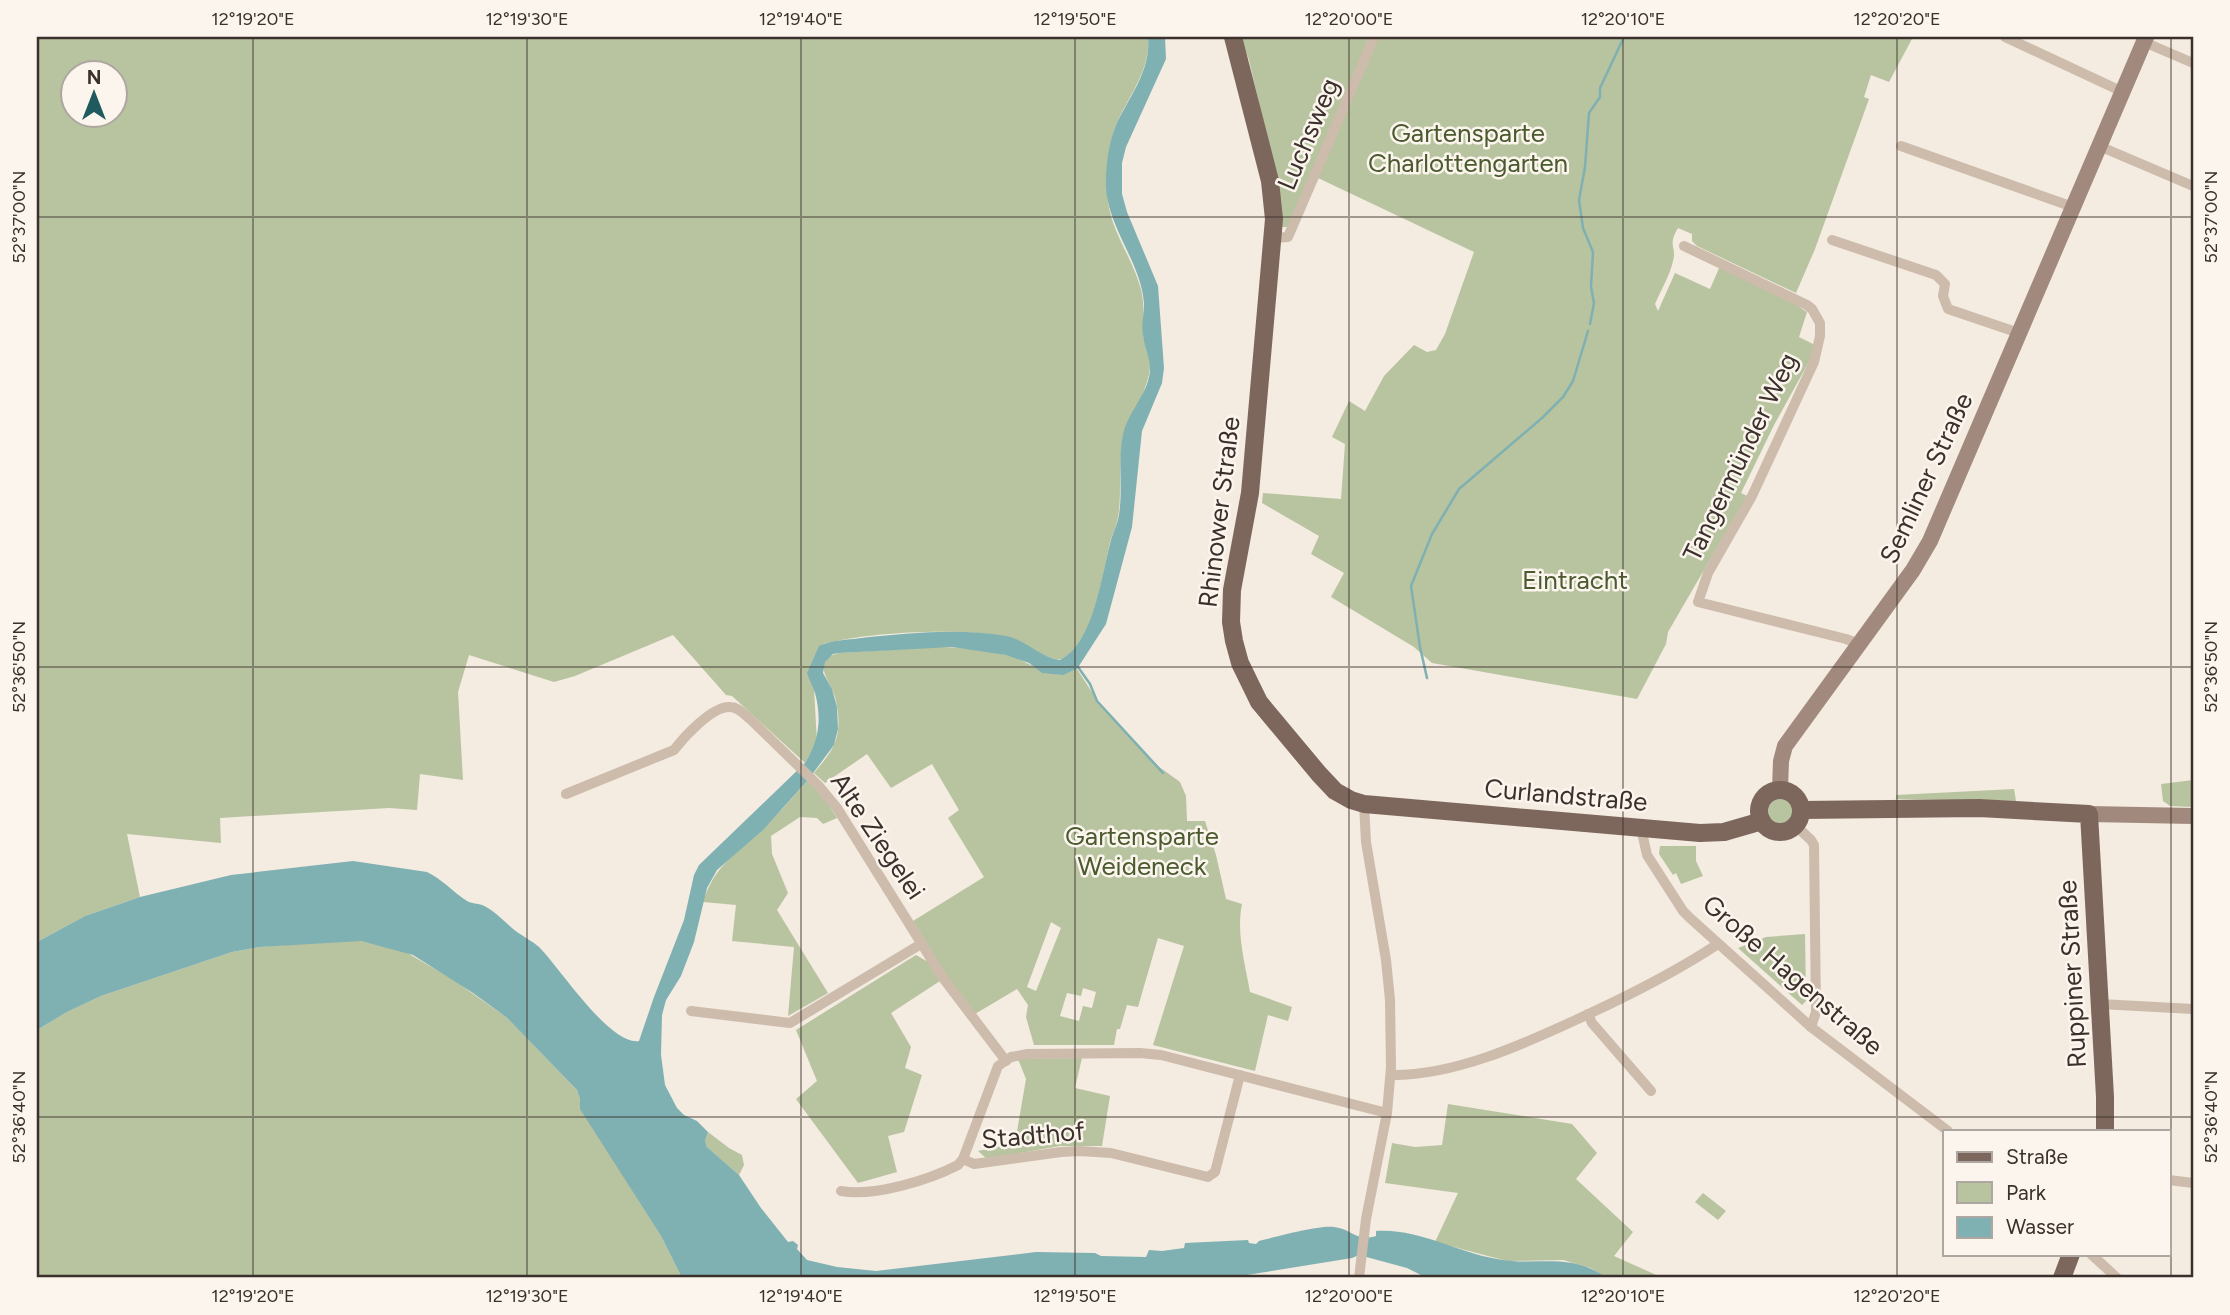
<svg xmlns="http://www.w3.org/2000/svg" width="2230" height="1315" font-family="Figtree,sans-serif">
	<style>
		.green { fill: #b8c4a0; fill-rule: evenodd }
		.water { fill: #7fb0b2 }
		.lines { fill: none; stroke-linecap: round; stroke-linejoin: round }
		.stream { stroke: #7fb0b2; stroke-width: 2.5 }
		.street { stroke: #cdbbac; stroke-width: 10 }
		.secondary { stroke: #a18a7d; stroke-width: 16 }
		.primary { stroke: #7d675c; stroke-width: 18 }
		.ticks { fill: none; stroke: #3b302b; stroke-width: 2; stroke-opacity: 0.45 }
		.labels { text-anchor: middle; dominant-baseline: central; stroke-width: 5; stroke-linejoin: round; paint-order: stroke }
		.park-label { font-size: 26px; fill: #4a5a2e; stroke: #fbf5ee }
		.street-label { font-size: 26px; fill: #3b302b; stroke: #fbf5ee }
		.neatline { fill: none; stroke: #3b302b; stroke-width: 2.5 }
		.ticks-label { font-size: 18px; text-anchor: middle; fill: #3b302b }
	</style>
	<rect width="100%" height="100%" fill="#f4ebe1"/>
	<g class="green">
		<path d="M37 37H1148C1152 81 1111 111 1109 155 1108 170 1106 187 1108 202 1112 232 1132 258 1140 286 1145 302 1143 317 1143 333 1143 343 1149 353 1150 364 1151 386 1127 423 1122 448 1118 470 1122 494 1118 517 1117 525 1113 533 1110 542 1103 573 1094 639 1064 658 1053 665 1021 640 1007 637 964 627 866 632 823 644L814 689 817 742 805 763 732 696 726 695 673 635 575 676 554 682 469 655 458 692 463 780 420 774 417 810 389 808 220 818 221 843 127 834 140 897 85 916 37 942ZM74 74H116V116H74Z"/>
		<path d="M1241 37H1372L1289 227H1282L1279 188 1249 60Z"/>
		<path d="M1378 37H1913L1889 82 1871 75 1864 97 1869 99 1815 249 1796 293 1697 246 1692 241V234L1678 228C1667 246 1677 247 1673 261 1670 275 1661 290 1655 304L1658 311 1675 273 1710 289 1720 266 1789 300 1807 312 1799 337 1815 345 1810 360 1774 425 1741 493 1747 496 1668 632 1666 644 1637 699 1432 663 1414 647 1331 597 1344 573 1311 554 1319 536 1262 503 1263 493 1341 499 1345 444 1332 437 1349 401 1365 411 1384 376 1414 345 1427 352 1436 350 1445 334 1474 252 1318 178Z"/>
		<path d="M937 647C960 647 984 650 1007 655 1034 662 1048 684 1077 669L1097 700 1158 766 1180 782 1186 796 1187 821H1205L1216 855 1226 899 1242 904C1236 932 1245 964 1250 992L1292 1007 1288 1021 1268 1015 1255 1071 1153 1045 1184 946 1158 938 1138 1007 1127 1005 1120 1029H1117L1114 1045H1034L1026 1017 1028 1005 1017 989 975 1014 947 976 913 921 984 877 948 818 959 810 932 764 891 788 867 754 825 783 814 773C823 762 834 750 837 736 840 723 838 709 835 697 831 682 809 660 839 653ZM1051 922 1061 928 1036 991 1027 987ZM1083 988 1096 992 1092 1008 1083 1006 1079 1021 1060 1016 1067 993 1081 996Z"/>
		<path d="M808 780 825 799 837 818 823 824 817 818 800 817 771 836 772 854 788 893 777 910 828 993 788 1016 794 947 732 941 736 905 703 902C715 864 736 855 762 830 778 814 793 797 808 780Z"/>
		<path d="M2193 780V807L2170 806 2163 801 2161 784Z"/>
		<path d="M2014 789 2016 801 1896 799V795Z"/>
		<circle cx="1780" cy="811" r="14"/>
		<path d="M1660 846H1696V861L1703 876 1681 884 1676 873 1673 875 1659 854Z"/>
		<path d="M1805 934 1806 1001 1802 1005 1738 948 1766 937Z"/>
		<path d="M338 941H361L404 951 452 979 506 1017 577 1090 580 1099V1107L661 1236 682 1278H37V1030L67 1012 101 996 232 952 260 947Z"/>
		<path d="M916 955 928 962 940 981 891 1013 911 1047 905 1068 922 1075 904 1132 888 1136 897 1172 858 1183 796 1099 817 1081 796 1030Z"/>
		<path d="M1082 1058 1075 1088 1110 1096 1102 1146H1060L987 1159 978 1151 1015 1143 1026 1079 1018 1059Z"/>
		<path d="M1448 1104 1572 1124 1597 1153 1576 1179 1633 1232 1614 1256 1663 1278H1607L1591 1268 1563 1260 1507 1261 1435 1242 1458 1193 1385 1183 1392 1143 1415 1147 1442 1145Z"/>
		<path d="M708 1132 729 1148 742 1155 744 1165 739 1175 707 1147 705 1141Z"/>
		<path d="M1703 1193 1726 1211 1718 1220 1695 1202Z"/>
	</g>
	<path class="water" d="M1148 37H1165L1166 59 1126 147 1122 163V194L1127 212 1158 286 1164 368 1162 383 1142 431 1132 527 1106 624 1077 669 1063 675 1042 673 1029 663 1006 655 952 647 839 653 833 654 825 662 823 673 832 689 837 707 838 729 834 745 808 780 763 830 717 870 707 888 694 942 681 976 666 1000 662 1015 661 1055 665 1085 677 1108 684 1115 697 1121 708 1132 705 1141 707 1147 739 1175 761 1208 788 1242 793 1241 798 1245 797 1249 807 1260 837 1267 876 1271 1036 1252 1095 1253 1101 1256 1146 1257 1149 1250 1162 1251 1184 1248 1185 1243 1248 1240 1249 1243 1256 1244 1259 1241C1276 1237 1318 1225 1334 1227 1352 1229 1356 1242 1376 1236V1231C1418 1228 1456 1252 1497 1259 1536 1267 1570 1251 1607 1278H1427L1407 1268 1359 1255 1352 1258 1228 1278H682L661 1236 580 1109V1099L577 1090 506 1017 473 993 413 955 361 941 260 947 232 952 101 996 67 1012 37 1030V942L85 916 140 897 231 875 353 861 427 872C442 879 453 892 467 901 472 904 477 903 482 905 495 910 506 924 517 932 524 937 532 941 539 947 560 968 610 1046 639 1041L654 997 684 920 694 875 699 865 805 763C819 741 822 719 815 693 813 686 809 680 807 673L819 646C832 640 847 640 861 638 908 633 960 628 1006 636 1026 640 1040 657 1060 660 1094 644 1102 572 1111 540 1113 533 1116 527 1118 520 1124 492 1117 463 1123 435 1127 414 1145 397 1149 377 1153 361 1144 349 1143 335 1141 325 1144 314 1144 304 1141 259 1103 224 1106 177 1107 160 1109 141 1116 125 1130 95 1151 71 1148 37Z"/>
	<g class="lines">
		<g class="stream">
			<path d="M1590 324 1594 303 1591 287 1593 252 1583 228 1579 200 1585 167 1589 113 1600 97V88L1624 37"/>
			<path d="M1078 667 1090 684 1097 701 1163 773"/>
			<path d="M1427 678 1420 647 1411 586 1432 534 1459 489 1542 418 1563 397 1573 381 1588 331"/>
		</g>
		<g class="street">
			<path d="M2005 37 2123 92"/>
			<path d="M2144 42 2193 63"/>
			<path d="M1901 146 2073 207"/>
			<path d="M2099 146 2193 186"/>
			<path d="M1274 238 1288 237 1374 37"/>
			<path d="M1832 240 1936 275 1945 284 1943 296 1948 309 2019 333"/>
			<path d="M1684 246 1807 305 1812 309 1820 323V336L1814 362 1752 496 1708 573 1698 602 1846 639 1859 644"/>
			<path d="M566 794 674 750C684 737 712 706 730 707 738 707 744 714 749 718L818 785 837 808 943 978 1006 1061"/>
			<path d="M1795 825 1811 840 1814 845 1816 1012 1811 1027"/>
			<path d="M1641 828 1647 855 1683 911 1690 918 1811 1027 1948 1131"/>
			<path d="M2100 1004 2193 1009"/>
			<path d="M691 1011 790 1023 921 944"/>
			<path d="M1588 1014 1592 1023 1651 1091"/>
			<path d="M1391 1075C1454 1076 1524 1044 1580 1018 1628 996 1674 973 1718 944"/>
			<path d="M963 1159 974 1164 1061 1152 1079 1151 1111 1153 1208 1177 1215 1172 1240 1075"/>
			<path d="M2169 1180 2193 1183"/>
			<path d="M841 1191C874 1197 929 1180 958 1165L963 1159 998 1066 1011 1057 1028 1054 1140 1053 1161 1055 1387 1113"/>
			<path d="M2091 1254 2117 1278"/>
			<path d="M1359 1278 1366 1219 1387 1113 1391 1067 1390 1000 1386 960 1366 842 1364 804"/>
		</g>
		<g class="secondary">
			<path d="M1780 790 1781 761 1785 746 1913 570 1930 541 2146 37"/>
			<path d="M2089 814 2193 816"/>
		</g>
		<g class="primary">
			<path d="M1233 37 1270 181 1274 219 1250 493 1232 590 1231 622 1234 641 1240 663 1259 702 1319 774 1335 791 1351 800 1364 804 1700 833 1724 832 1762 821"/>
			<circle cx="1780" cy="811" r="21"/>
			<path d="M1801 810 1979 808 2089 814 2105 1097V1131"/>
			<path d="M2062 1278 2071 1254"/>
		</g>
	</g>
	<path class="ticks" d="M253 37V1278M527 37V1278M801 37V1278M1075 37V1278M1349 37V1278M1623 37V1278M1897 37V1278M2171 37V1278M37 217H2193M37 667H2193M37 1117H2193"/>
	<g class="labels">
		<g class="park-label">
			<text x="1468" y="133">Gartensparte<tspan x="1468" dy="30">Charlottengarten</tspan></text>
			<text x="1575" y="580">Eintracht</text>
			<text x="1142" y="836">Gartensparte<tspan x="1142" dy="30">Weideneck</tspan></text>
		</g>
		<g class="street-label">
			<text transform="translate(1308 134) rotate(-67)">Luchsweg</text>
			<text transform="translate(1740 457) rotate(-64)">Tangermünder Weg</text>
			<text transform="translate(1926 478) rotate(-65)">Semliner Straße</text>
			<text transform="translate(1219 512) rotate(-83)">Rhinower Straße</text>
			<text transform="translate(1566 795) rotate(5)">Curlandstraße</text>
			<text transform="translate(878 836) rotate(56)">Alte Ziegelei</text>
			<text transform="translate(2072 974) rotate(-93)">Ruppiner Straße</text>
			<text transform="translate(1793 975) rotate(41)">Große Hagenstraße</text>
			<text transform="translate(1033 1135) rotate(-5)">Stadthof</text>
		</g>
	</g>
	<rect width="2230" height="1315" fill="none" stroke="#fbf5ee" stroke-width="77"/>
	<rect x="1943" y="1130" width="228" height="126" fill="#fbf5ee" stroke="#aea6a0" stroke-width="2"/>
	<rect x="1957" y="1152" width="35" height="10" fill="#7d675c" stroke="#aea6a0" stroke-width="2"/>
	<text x="2006" y="1164" font-size="21" fill="#3b302b">Straße</text>
	<rect x="1957" y="1182" width="35" height="21" fill="#b8c4a0" stroke="#aea6a0" stroke-width="2"/>
	<text x="2006" y="1200" font-size="21" fill="#3b302b">Park</text>
	<rect x="1957" y="1217" width="35" height="21" fill="#7fb0b2" stroke="#aea6a0" stroke-width="2"/>
	<text x="2006" y="1234" font-size="21" fill="#3b302b">Wasser</text>
	<g transform="translate(94 94)"><circle r="33" fill="#fbf5ee" stroke="#aea6a0" stroke-width="2"/>
	<path d="M0-5L12 26L0 18L-12 26Z" fill="#1f5a5e"/>
	<text y="-10" font-size="19" font-weight="bold" text-anchor="middle" fill="#3b302b">N</text>
	</g>
	<rect x="38" y="38" width="2154" height="1238" class="neatline"/>
	<g class="ticks-label">
		<text x="253" y="25">12°19'20"E</text>
		<text x="527" y="25">12°19'30"E</text>
		<text x="801" y="25">12°19'40"E</text>
		<text x="1075" y="25">12°19'50"E</text>
		<text x="1349" y="25">12°20'00"E</text>
		<text x="1623" y="25">12°20'10"E</text>
		<text x="1897" y="25">12°20'20"E</text>
		<text transform="translate(19 217) rotate(-90)" y="6">52°37'00"N</text>
		<text transform="translate(2211 217) rotate(-90)" y="6">52°37'00"N</text>
		<text transform="translate(19 667) rotate(-90)" y="6">52°36'50"N</text>
		<text transform="translate(2211 667) rotate(-90)" y="6">52°36'50"N</text>
		<text transform="translate(19 1117) rotate(-90)" y="6">52°36'40"N</text>
		<text transform="translate(2211 1117) rotate(-90)" y="6">52°36'40"N</text>
		<text x="253" y="1302">12°19'20"E</text>
		<text x="527" y="1302">12°19'30"E</text>
		<text x="801" y="1302">12°19'40"E</text>
		<text x="1075" y="1302">12°19'50"E</text>
		<text x="1349" y="1302">12°20'00"E</text>
		<text x="1623" y="1302">12°20'10"E</text>
		<text x="1897" y="1302">12°20'20"E</text>
	</g>
</svg>
